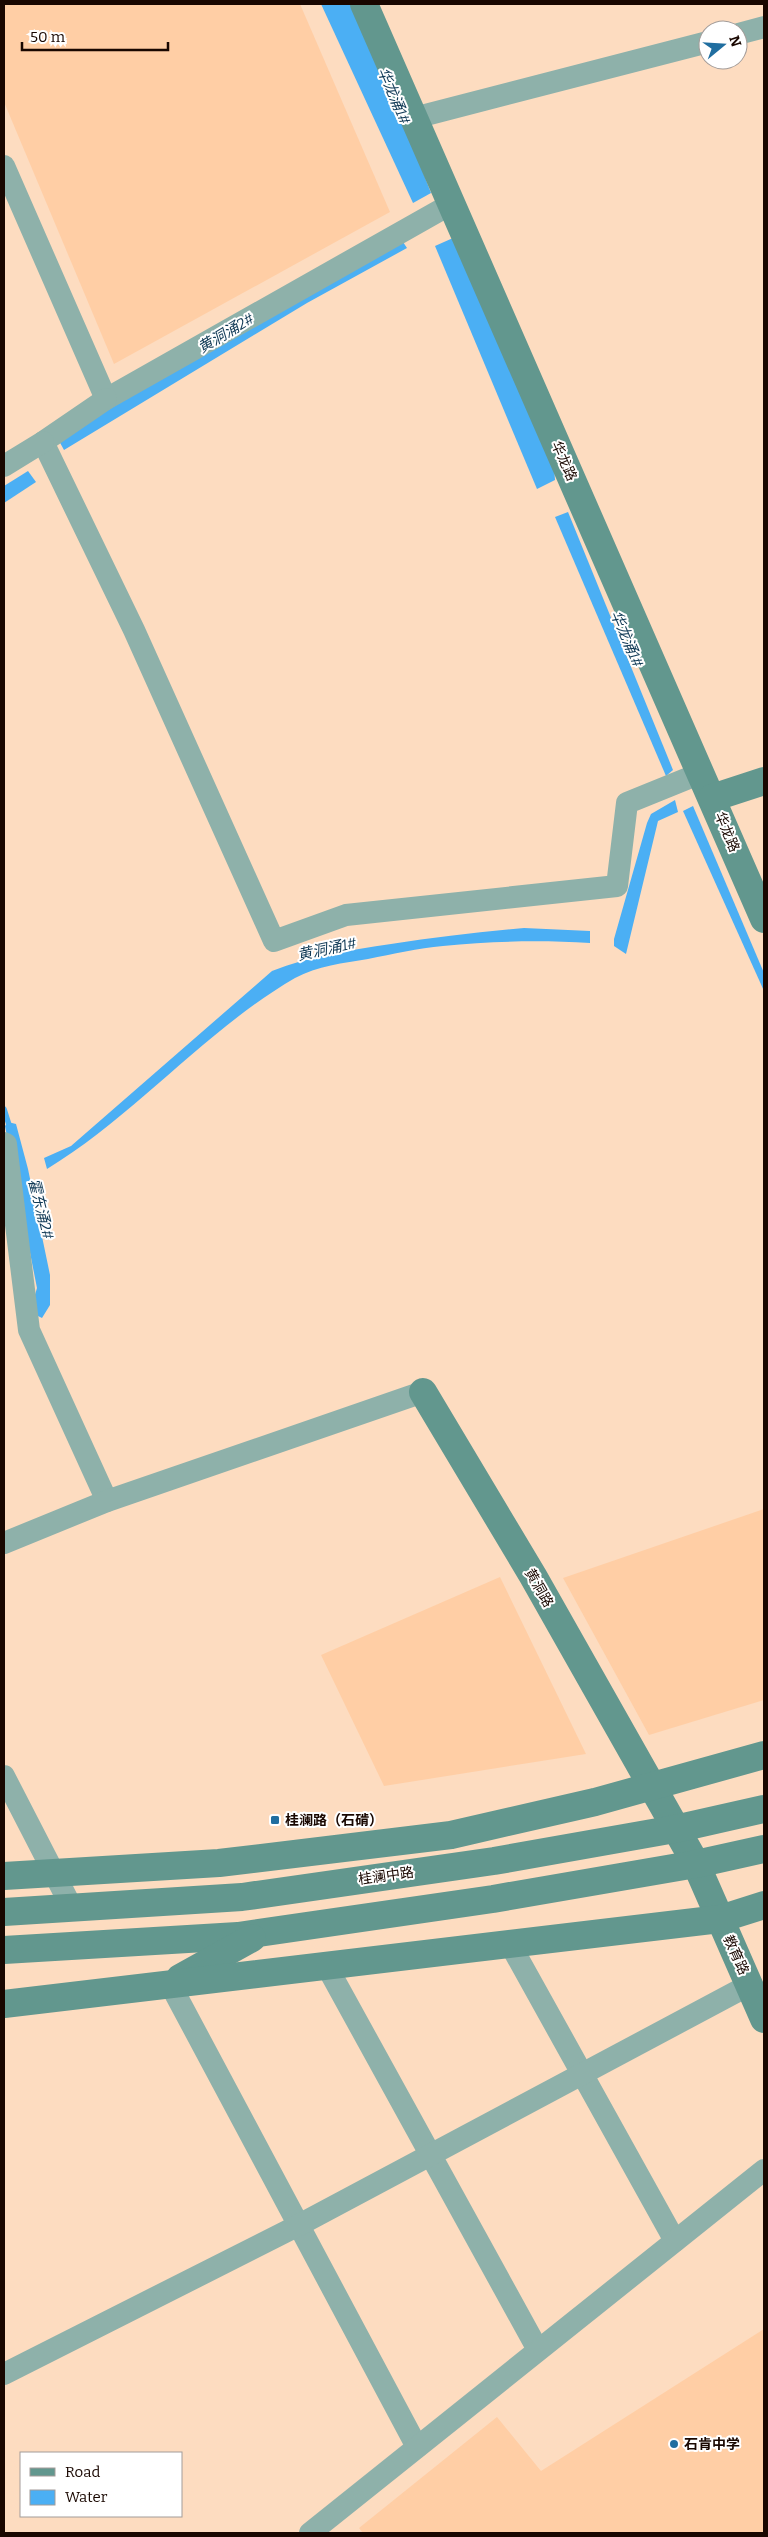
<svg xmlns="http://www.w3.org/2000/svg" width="768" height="2537" font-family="Bitter,'Noto Sans SC',serif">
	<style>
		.built { fill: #ffcea5 }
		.water { fill: #4baff4 }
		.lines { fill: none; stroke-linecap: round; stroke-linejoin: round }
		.stream { stroke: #4baff4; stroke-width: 5.5 }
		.street { stroke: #8eb1aa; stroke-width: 22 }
		.secondary { stroke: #62978e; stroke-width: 28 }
		.poi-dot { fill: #206ea0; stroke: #fff; stroke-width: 2 }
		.labels { text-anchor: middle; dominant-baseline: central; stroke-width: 4; stroke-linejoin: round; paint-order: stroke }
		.street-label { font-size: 14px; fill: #190700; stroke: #fff }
		.poi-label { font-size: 14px; font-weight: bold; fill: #190700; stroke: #fff; text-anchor: start }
		.water-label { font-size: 15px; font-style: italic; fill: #113a56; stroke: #fff }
	</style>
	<rect width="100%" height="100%" fill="#fddcc0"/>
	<g class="built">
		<path d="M4 4H300L390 212 114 364 4 102Z"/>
		<path d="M764 1509V1700L649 1735 563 1578Z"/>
		<path d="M500 1577 586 1754 384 1786 321 1655Z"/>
		<path d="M764 2329V2533H363L359 2528 497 2417 541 2471Z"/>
	</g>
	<g class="water">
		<path d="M321 4H351L406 128 431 193 413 203Z"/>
		<path d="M453 238 554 467 555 480 537 489 435 246Z"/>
		<path d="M401 239 407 248 307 303 64 450 58 439Z"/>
		<path d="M28 471 36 482 4 503V486Z"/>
		<path d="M568 512 673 770 666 776 555 517Z"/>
		<path d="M675 800 678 812 658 821 626 954 614 946V939L647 823 651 814Z"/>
		<path d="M693 806 764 973V991L683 811Z"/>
		<path d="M524 928 590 931V943C541 940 492 941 443 946 418 948 393 954 368 959 344 963 317 966 295 978 204 1031 136 1115 47 1169L44 1158 71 1146 272 971C310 956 350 950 391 944 436 937 479 932 524 928Z"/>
		<path d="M8 1122 16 1124 28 1169 50 1275V1305L42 1318 36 1315 31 1308 37 1288 5 1126Z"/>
	</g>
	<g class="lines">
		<path class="stream" d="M4 1109 10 1128"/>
		<g class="street">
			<path d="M738 34 764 27"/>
			<path d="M414 118 708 42"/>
			<path d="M4 166 106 399 451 204"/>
			<path d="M106 399 43 442 134 630 274 941 346 915 617 886 627 803 701 773"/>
			<path d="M4 466 43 442"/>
			<path d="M4 1143 6 1144 29 1330 107 1501"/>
			<path d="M4 1543 107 1501 423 1392"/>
			<path d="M4 1776 72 1908"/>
			<path d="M510 1944 675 2241"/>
			<path d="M326 1965 538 2350"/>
			<path d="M170 1984 417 2447"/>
			<path d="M4 2374 299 2225 749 1985"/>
			<path d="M310 2533 764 2170"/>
		</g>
		<g class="secondary">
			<path d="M364 4 764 919"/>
			<path d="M712 798 764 781"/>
			<path d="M423 1392 533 1576 696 1864 764 2019"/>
			<path d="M4 1876 219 1863 451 1835 595 1802 764 1755"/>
			<path d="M4 1912 242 1897 494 1861 675 1829 764 1809"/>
			<path d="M4 1950 238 1936 493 1899 696 1864 764 1849"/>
			<path d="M180 1978 252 1938"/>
			<path d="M4 2004 720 1919 764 1905"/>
		</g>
	</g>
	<g class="poi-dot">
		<rect x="270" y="1815" width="10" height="10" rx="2.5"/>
		<circle cx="674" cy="2444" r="5"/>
	</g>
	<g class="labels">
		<g class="street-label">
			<text transform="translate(564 461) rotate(66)">华龙路</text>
			<text transform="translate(727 832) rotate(67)">华龙路</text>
			<text transform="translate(539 1588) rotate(60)">黄洞路</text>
			<text transform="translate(386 1876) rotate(-8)">桂澜中路</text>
			<text transform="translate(736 1955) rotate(66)">教育路</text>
		</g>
		<g class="poi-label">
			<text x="285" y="1820">桂澜路（石𬒔）</text>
			<text x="684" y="2444">石肯中学</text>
		</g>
		<g class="water-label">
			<text transform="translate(394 96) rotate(67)">华龙涌1#</text>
			<text transform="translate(226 333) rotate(-31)">黄洞涌2#</text>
			<text transform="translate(627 639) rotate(67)">华龙涌1#</text>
			<text transform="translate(327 949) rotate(-12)">黄洞涌1#</text>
			<text transform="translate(41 1209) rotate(76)">霍东涌2#</text>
		</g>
	</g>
	<rect width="768" height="2537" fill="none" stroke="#190700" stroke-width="10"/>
	<rect x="20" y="2452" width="162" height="65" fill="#ffffff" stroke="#a39c99"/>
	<rect x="30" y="2468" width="25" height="8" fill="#62978e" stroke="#a39c99"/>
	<text x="65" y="2477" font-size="15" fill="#190700">Road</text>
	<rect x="30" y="2490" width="25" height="15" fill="#4baff4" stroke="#a39c99"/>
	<text x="65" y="2502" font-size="15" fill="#190700">Water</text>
	<g transform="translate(723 45) rotate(72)"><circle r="24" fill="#ffffff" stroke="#a39c99"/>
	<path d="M0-4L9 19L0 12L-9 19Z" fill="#206ea0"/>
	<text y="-8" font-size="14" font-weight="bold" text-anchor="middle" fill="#190700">N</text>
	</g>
	<path d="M22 42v8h146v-8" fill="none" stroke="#190700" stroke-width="2.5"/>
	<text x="30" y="42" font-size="15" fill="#190700" stroke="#ffffff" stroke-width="4" paint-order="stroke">50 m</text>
</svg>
